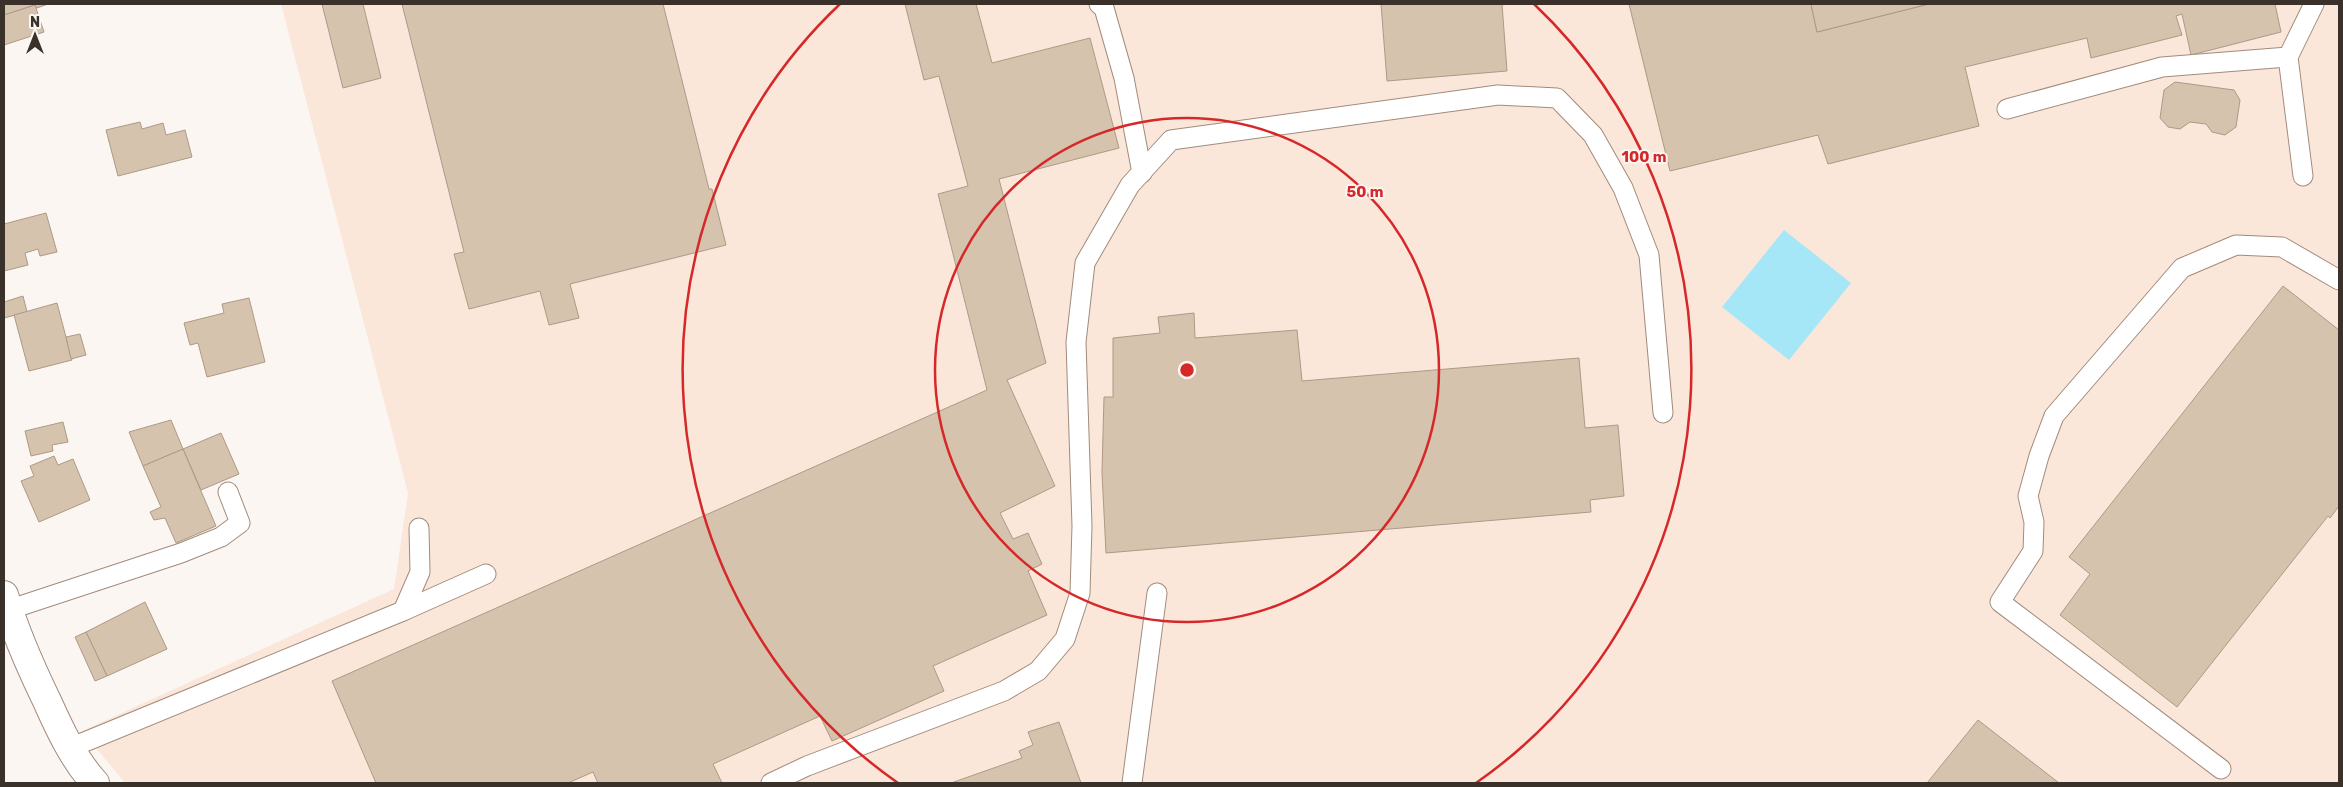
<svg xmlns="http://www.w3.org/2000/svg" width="2343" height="787" font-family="Rubik,sans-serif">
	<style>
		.built { fill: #fae7da }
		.water { fill: #a5e7f7 }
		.building { fill: #d6c3ae; stroke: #ac9a85 }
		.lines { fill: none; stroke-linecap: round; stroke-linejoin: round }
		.lane-casing { stroke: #a28b7b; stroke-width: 21 }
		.street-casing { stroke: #a28b7b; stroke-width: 30 }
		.lane { stroke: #fff; stroke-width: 19 }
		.street { stroke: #fff; stroke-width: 28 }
		.ring { fill: none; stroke: #d62828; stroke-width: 2.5 }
		.centre { fill: #d62828; stroke: #fcf6f3; stroke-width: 2.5 }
		.ring-label { font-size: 15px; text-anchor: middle; font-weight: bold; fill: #d62828; stroke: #fcf6f3; stroke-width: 4; stroke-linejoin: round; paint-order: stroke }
	</style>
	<rect width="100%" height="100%" fill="#fcf6f3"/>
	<path class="built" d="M281 4H2339V783H125L82 731 394 589 408 493Z"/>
	<path class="water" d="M1784 230 1851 283 1789 360 1722 307Z"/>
	<g class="building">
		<path d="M4 4H48L37 8 35 5 4 15Z"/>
		<path d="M322 4H363L381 78 343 88Z"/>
		<path d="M402 4H663L709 189H712L726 245 570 284 579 318 549 325 540 291 469 309 454 254 464 252Z"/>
		<path d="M905 4H976L992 63 1090 38 1119 148 999 179 1046 363 1007 380 1055 486 1000 513 1013 539 1028 533 1042 564 1028 571 1047 615 933 666 944 691 832 741 820 716 713 764 722 783H598L593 772 568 783H376L332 681 987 390 938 194 968 186 939 76 924 80Z"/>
		<path d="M1381 4H1502L1507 71 1387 81Z"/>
		<path d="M1629 4H1811L1817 32 1929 4H2275L2281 32 2191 55 2182 14 2176 16 2182 35 2091 58 2087 38 1965 67 1979 126 1828 164 1818 135 1670 171Z"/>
		<path d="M1811 4H1929L1817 32Z"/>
		<path d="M35 5 44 32 4 45V15Z"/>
		<path d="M2175 82 2234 90 2240 100 2236 127 2225 135 2212 132 2206 124 2190 122 2180 129 2168 127 2160 118 2164 90Z"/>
		<path d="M140 122 142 129 163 123 166 135 185 130 192 157 118 176 106 130Z"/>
		<path d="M46 213 57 252 40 256 38 249 25 253 28 265 4 271V224Z"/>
		<path d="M2283 286 2339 330V506L2330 518 2328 516 2177 707 2060 615 2090 574 2069 557Z"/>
		<path d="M23 296 27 312 4 318V302Z"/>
		<path d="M249 298 265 362 207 377 198 343 190 345 184 323 224 313 222 304Z"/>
		<path d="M57 303 72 360 29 371 14 315Z"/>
		<path d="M1194 313 1195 338 1297 330 1302 381 1579 358 1585 428 1618 425 1624 496 1590 500 1591 512 1106 553 1102 472 1104 397H1113V338L1160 333 1158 317Z"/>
		<path d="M80 334 86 355 71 359 66 337Z"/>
		<path d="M171 420 183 449 143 466 129 432Z"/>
		<path d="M63 422 68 442 52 445 53 451 31 456 25 431Z"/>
		<path d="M221 433 239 474 201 490 183 449Z"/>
		<path d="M183 449 216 526 176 543 165 518 154 520 150 512 161 507 143 466Z"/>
		<path d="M54 456 58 465 73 459 90 500 39 522 21 481 34 476 30 466Z"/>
		<path d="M145 602 167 649 107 676 86 632Z"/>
		<path d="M86 632 107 676 95 681 75 637Z"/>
		<path d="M1978 720 2059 783H1927Z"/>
		<path d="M1059 722 1081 783H951L1022 758 1019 751 1033 745 1028 732Z"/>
	</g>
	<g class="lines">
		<g class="lane-casing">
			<g id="lane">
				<path d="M1099 4 1104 8 1124 78 1142 173"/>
				<path d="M2288 57 2303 176"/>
				<path d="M2007 109 2162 67 2288 57 2314 4"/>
				<path d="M8 610 181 553 221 537 240 523 228 492"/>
				<path d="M403 611 420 572 419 528"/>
				<path d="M70 748 403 611 486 574"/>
				<path d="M2221 769 2000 602 2033 551 2034 522 2028 496 2039 456 2054 416 2182 268 2236 245 2282 247 2339 280"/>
				<path d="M771 783 807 766 1004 691 1038 671 1065 639 1080 593 1082 526 1076 342 1085 263 1130 185 1171 140 1498 95 1557 98 1593 135 1623 188 1649 255 1663 413"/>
				<path d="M1132 783 1157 593"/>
			</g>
		</g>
		<g class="street-casing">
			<path id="street" d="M4 595C15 632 30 666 47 701 60 730 74 760 95 783"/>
		</g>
		<use href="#lane" class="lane"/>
		<use href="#street" class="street"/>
	</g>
	<g class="ring">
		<circle cx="1187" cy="370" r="252"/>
		<path d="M898 783A504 504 0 0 1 840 4M1534 4A504 504 0 0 1 1476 783"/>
	</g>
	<circle cx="1187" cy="370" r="8" class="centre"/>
	<g class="ring-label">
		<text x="1644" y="162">100 m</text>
		<text x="1365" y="197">50 m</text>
	</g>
	<rect width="2343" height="787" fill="none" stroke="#3b312b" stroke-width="10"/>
	<g transform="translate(35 35)" stroke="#fcf6f3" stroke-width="4" paint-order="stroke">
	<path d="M0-4L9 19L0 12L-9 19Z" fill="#3b312b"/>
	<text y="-8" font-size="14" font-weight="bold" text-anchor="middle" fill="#3b312b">N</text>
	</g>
</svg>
